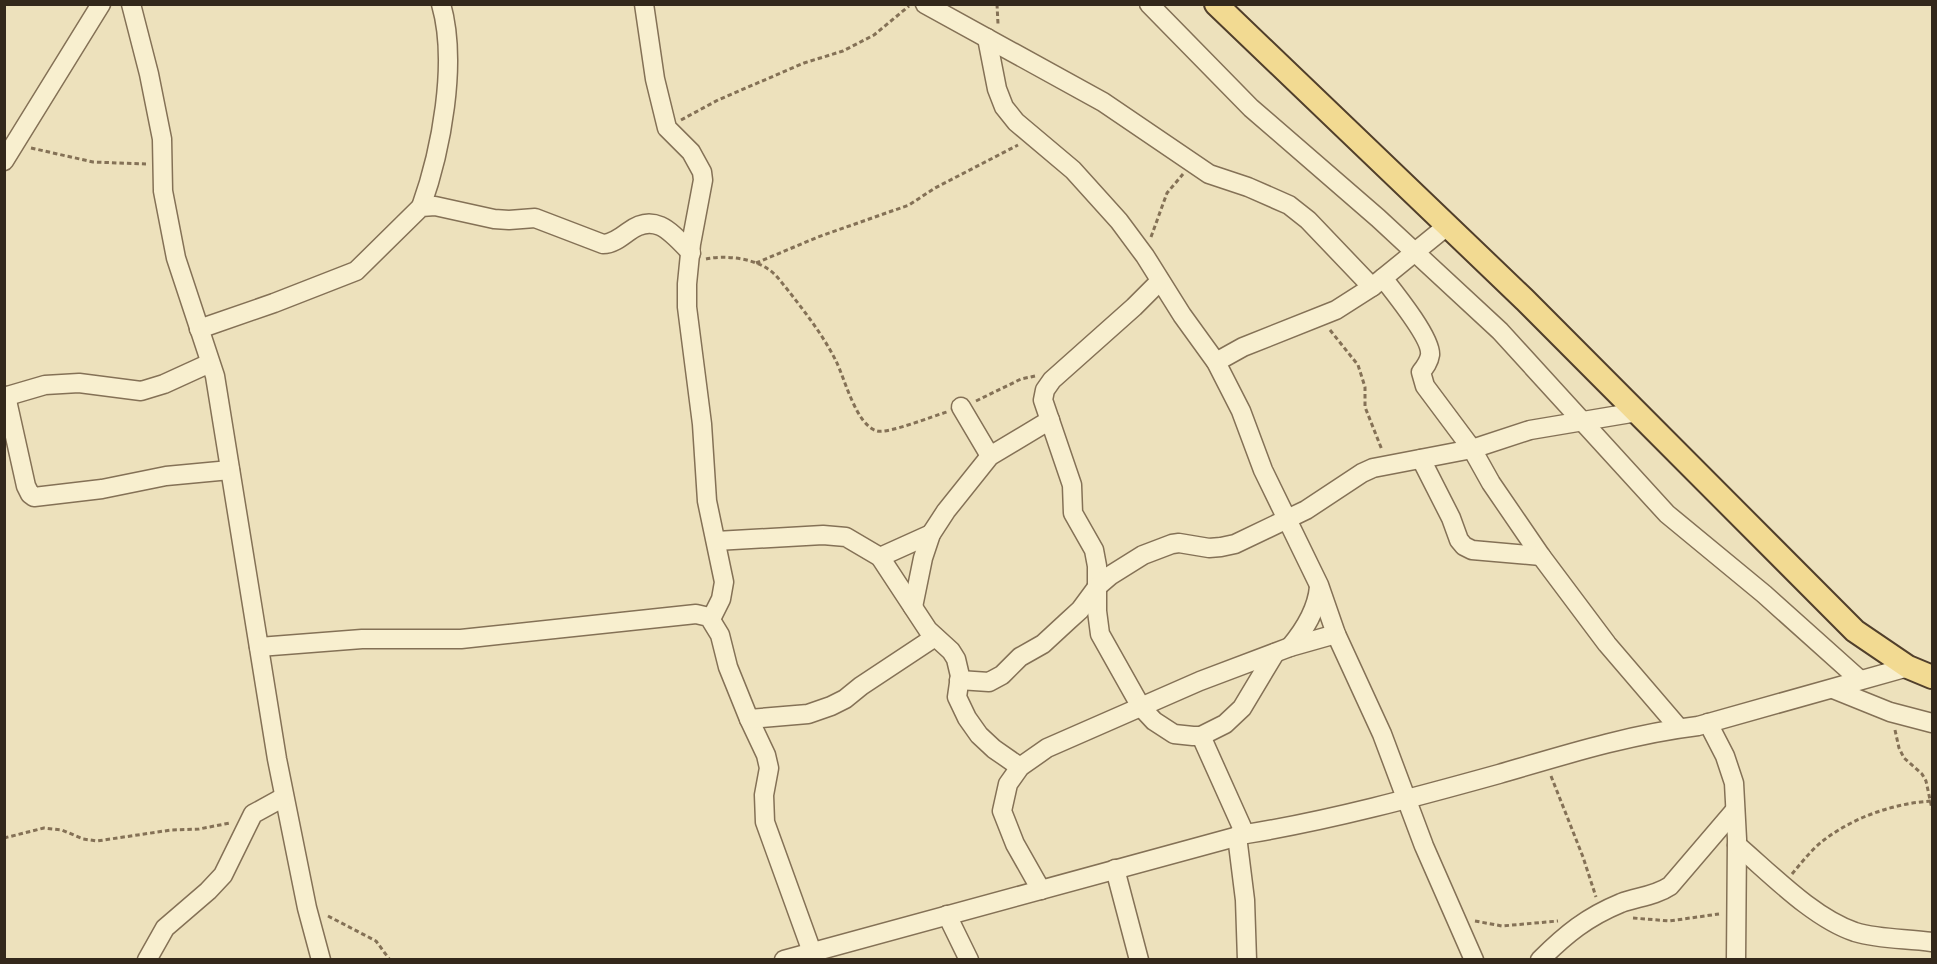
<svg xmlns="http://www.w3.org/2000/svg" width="1937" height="964" font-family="'Source Serif 4',serif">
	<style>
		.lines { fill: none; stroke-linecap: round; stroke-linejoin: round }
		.minor-casing { stroke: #847156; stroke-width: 21 }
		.major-casing { stroke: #513f2b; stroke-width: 26 }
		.path { stroke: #847156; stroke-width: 3; stroke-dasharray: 4.5 3; stroke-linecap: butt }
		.minor { stroke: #f8efcf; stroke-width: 18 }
		.major { stroke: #f2da92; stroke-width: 22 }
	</style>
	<rect width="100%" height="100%" fill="#ede1bc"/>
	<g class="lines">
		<g class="minor-casing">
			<g id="minor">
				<path d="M131 4 149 74 162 139 163 191 176 258 215 376 277 759 307 908 321 960"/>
				<path d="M644 4 655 79 667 128 691 152 702 172 703 180 691 244 687 284V307L702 424 707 501 724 582 721 599 711 619"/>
				<path d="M925 4 1103 102 1209 174 1248 187 1289 205 1308 220 1372 287"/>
				<path d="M1149 4 1251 108 1378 218 1500 331 1667 514 1764 594 1860 680"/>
				<path d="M987 38 997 89 1004 107 1016 122 1073 170 1119 221 1145 256 1182 315 1216 362 1241 411 1263 470 1319 585 1336 634 1382 734 1424 846 1474 960"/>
				<path d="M4 161 101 4"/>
				<path d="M421 207C441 151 458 63 441 4"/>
				<path d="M1383 278C1394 292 1432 339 1430 355 1429 362 1425 367 1421 372L1425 386 1472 449 1491 483 1541 556 1607 644 1679 728"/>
				<path d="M1160 281 1134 307 1052 380 1045 390 1043 400 1072 485 1073 513 1094 550 1097 566V611L1100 634 1141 707 1154 721 1174 734 1193 736H1201L1225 724 1242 708 1275 653"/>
				<path d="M199 329 274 303 356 271 421 207 435 206 494 219 509 220 535 218 603 244C612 244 620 238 628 232 655 211 672 233 691 253"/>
				<path d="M1216 362 1243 347 1336 310 1372 287 1447 226"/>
				<path d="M6 396 26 486 30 494 34 497 102 489 166 476 230 470"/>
				<path d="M4 397 45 385 79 383 141 391 164 384 210 363"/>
				<path d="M961 407 990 456"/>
				<path d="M1421 459 1451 518 1459 540 1464 546 1472 550 1541 556"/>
				<path d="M716 541 823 535 846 537 880 557 928 630 951 651 956 659 960 676 957 697 967 718 979 735 994 749 1020 767"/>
				<path d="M880 557 931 534"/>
				<path d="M913 607 923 558 931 534 946 511 990 456 1050 420"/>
				<path d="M259 647 362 639H461L696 614 709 617 720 635 728 667 749 719 766 755 769 768 764 795 765 822 812 952"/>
				<path d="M1290 647C1305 629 1317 610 1319 587"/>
				<path d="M959 680 989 682 1002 675 1020 657 1043 644 1069 620 1080 610 1097 587 1111 575 1143 555 1172 544 1179 543 1209 548 1221 547 1235 544 1306 510 1362 473 1373 468 1472 449 1530 430 1637 412"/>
				<path d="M1833 689 1890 712 1932 723"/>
				<path d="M749 719 808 714 831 706 845 699 861 686 935 637"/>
				<path d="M1708 723 1725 756 1734 783 1737 839 1736 960"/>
				<path d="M1201 736 1245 834"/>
				<path d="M1237 836 1245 900 1247 960"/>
				<path d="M1737 845C1771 874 1813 918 1855 932 1882 940 1906 938 1932 942"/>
				<path d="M1115 869 1139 960"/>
				<path d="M1041 890 1015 844 1002 811 1008 784 1020 767 1047 748 1200 681 1290 647 1336 634"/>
				<path d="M947 915 969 960"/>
				<path d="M147 960 165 928 208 891 223 875 253 814 284 797"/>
				<path d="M784 960 1246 834C1332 820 1416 797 1499 774 1564 755 1631 734 1698 726L1908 667"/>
				<path d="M1540 960C1566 934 1587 917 1621 903 1637 897 1655 896 1670 886L1735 810"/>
			</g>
		</g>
		<g class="major-casing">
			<path id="major" d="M1216 4 1525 300 1855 631 1908 667 1932 677"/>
		</g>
		<g class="path">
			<path d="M997 4 998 24"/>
			<path d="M681 120 718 100 804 63 843 51 874 35 909 6"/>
			<path d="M31 148 93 162 146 164"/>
			<path d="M1151 237 1167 193 1183 174"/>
			<path d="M706 259C725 255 752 258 768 269 776 274 781 282 787 289 805 312 823 335 836 361 845 379 856 425 877 431 888 434 933 416 947 412"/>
			<path d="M756 263 818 237 909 205 935 188 1018 145"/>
			<path d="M1330 330 1358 365 1365 387V407L1382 450"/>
			<path d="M976 401 1021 379 1035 376"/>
			<path d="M1895 730 1899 748 1904 758 1922 774 1926 781 1932 809"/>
			<path d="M1551 776 1583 857 1596 897"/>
			<path d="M4 838 44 828 62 830 83 839 97 841 171 830 199 829 230 823"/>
			<path d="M1792 874C1802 862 1812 849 1824 840 1854 817 1895 803 1932 801"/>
			<path d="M328 916 376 941 390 960"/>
			<path d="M1633 918 1669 921 1719 914"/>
			<path d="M1475 921 1502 926 1558 921"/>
		</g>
		<use href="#minor" class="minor"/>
		<use href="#major" class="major"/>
	</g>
	<rect width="1937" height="964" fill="none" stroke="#33281b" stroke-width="12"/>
</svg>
